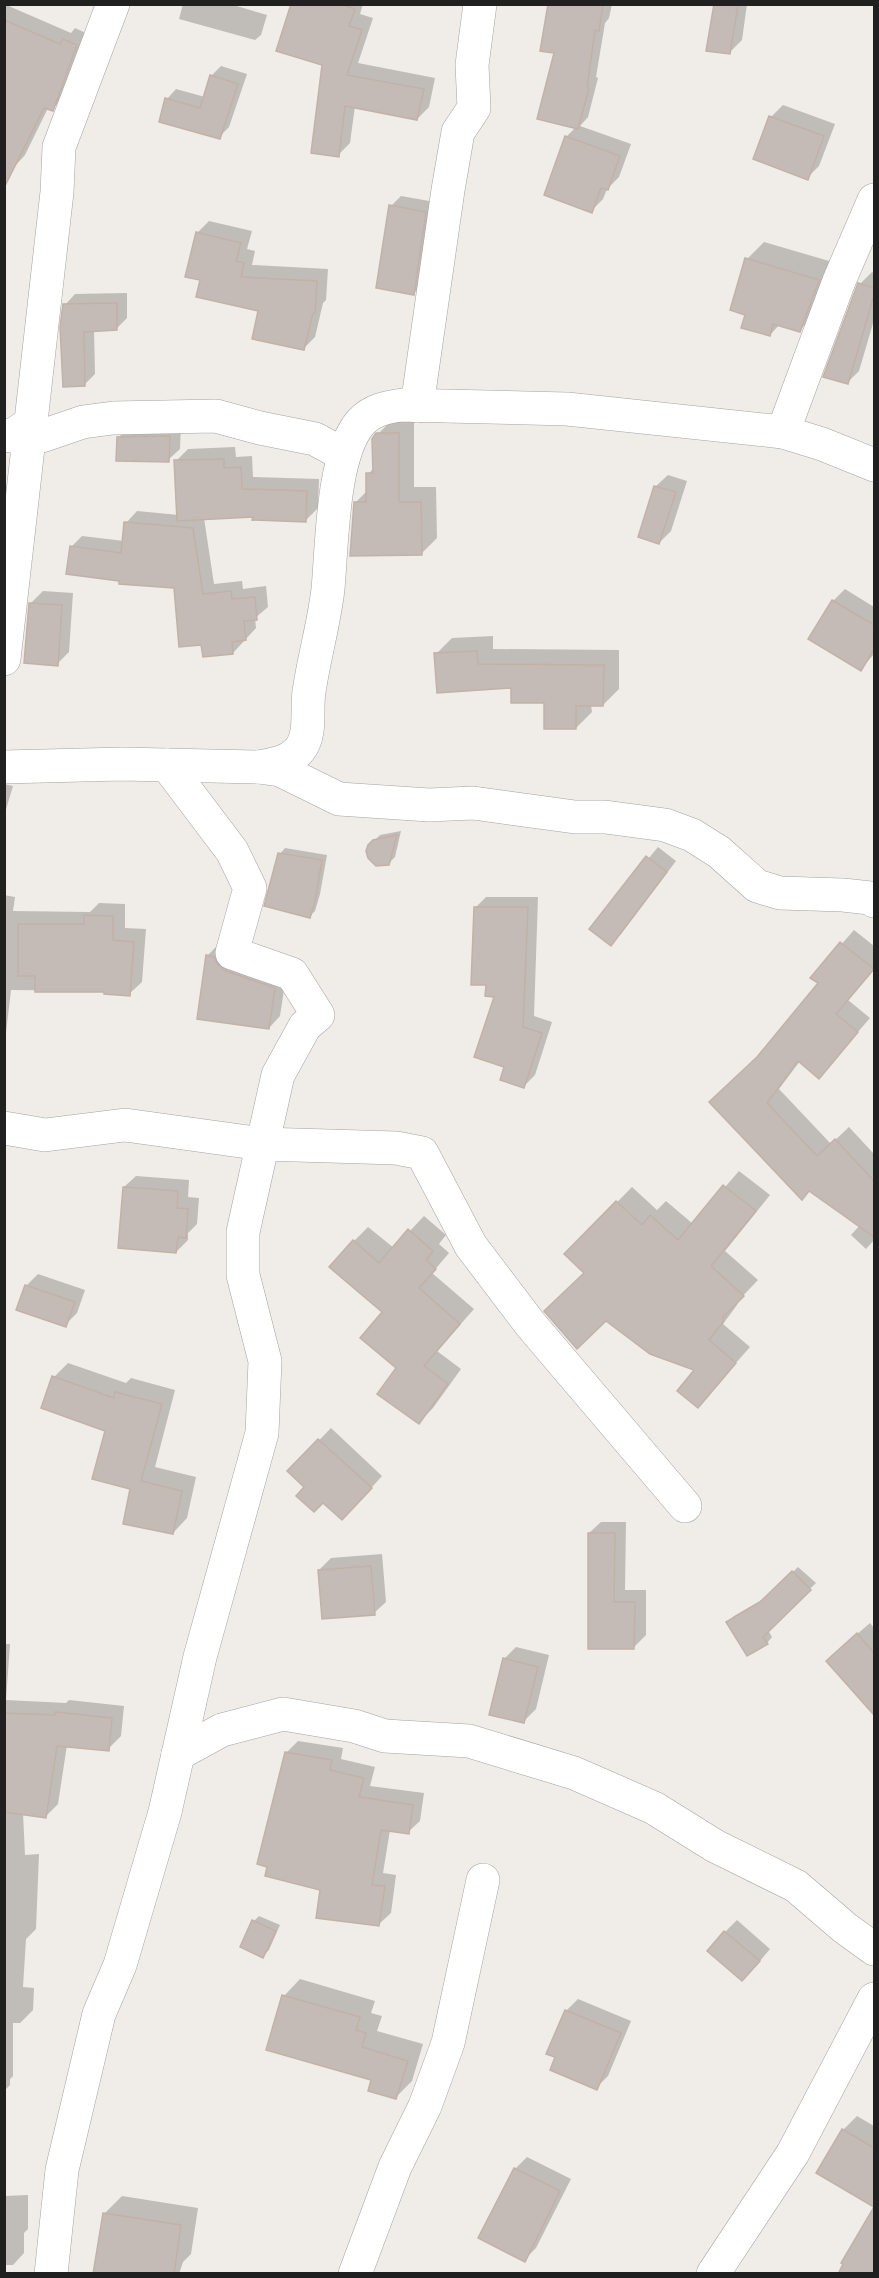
<svg xmlns="http://www.w3.org/2000/svg" width="879" height="2278" font-family="'Alegreya Sans',sans-serif">
	<style>
		.shadow { fill: #0003 }
		.building { fill: #c5bbb6; stroke: #c2b1a9; stroke-width: 1.5 }
		.lines { fill: none; stroke-linecap: round; stroke-linejoin: round }
		.minor-casing { stroke: #a4a4a4; stroke-width: 34 }
		.minor { stroke: #fff; stroke-width: 33 }
	</style>
	<rect width="100%" height="100%" fill="#f0ece7"/>
	<g class="shadow">
		<path d="M4 4 71 33 75 28 88 34 64 98 52 109 48 108 25 155 14 167 4 162Z"/>
		<path d="M183 4H230L267 15 261 35 255 40 179 19Z"/>
		<path d="M292 4H363L360 14 373 18 358 63 435 78 429 107 417 119 355 106 350 143 338 155 324 64Z"/>
		<path d="M550 4H612L609 18 605 23 596 77 598 78 588 117 580 126 631 144 619 177 607 189 603 199 591 211 566 137 576 127 556 52Z"/>
		<path d="M715 4H747L742 40 730 52Z"/>
		<path d="M221 66 247 74 229 127 219 137 167 99 176 89 205 97 211 76Z"/>
		<path d="M783 105 835 124 819 166 807 178 771 117Z"/>
		<path d="M401 196 435 202 423 284 413 294 391 206Z"/>
		<path d="M209 221 252 231 247 249 255 251 252 265 328 269 326 300 323 303 315 337 303 349 260 310 202 279 197 233Z"/>
		<path d="M764 242 836 263 817 312 800 330 780 324 770 335 747 314V259Z"/>
		<path d="M872 272 874 273V320L859 371 847 383 860 284Z"/>
		<path d="M127 293V318L116 329 94 330 95 374 85 384 65 305 75 294Z"/>
		<path d="M414 418V487H436L437 538 421 554 356 502 368 490V474L375 467 377 435 393 419Z"/>
		<path d="M181 424 180 449 168 460 119 437 131 425Z"/>
		<path d="M235 447 236 457 252 456 253 477 319 479 318 508 306 520 254 515 204 518 214 584 242 581 243 589 266 586 268 607 255 618 256 628 233 653 203 643 175 587 121 579 71 547 82 536 124 541 126 523 137 511 179 515 176 461 188 449Z"/>
		<path d="M668 475 687 481 671 531 659 543 639 536 656 486Z"/>
		<path d="M845 589 874 607V654L861 669 833 601Z"/>
		<path d="M43 591 73 593 69 652 57 664 31 603Z"/>
		<path d="M493 636V649L619 650V689L603 705H591L592 712 576 728 546 701 436 654 452 638Z"/>
		<path d="M4 784 13 786 4 816Z"/>
		<path d="M401 831 395 857 389 863 374 841 380 835Z"/>
		<path d="M658 847 676 861 621 934 610 944 591 929Z"/>
		<path d="M285 848 327 855 320 894 315 911 309 917 280 854Z"/>
		<path d="M4 895 15 897 13 911 90 912 99 903 125 904V928L146 929 142 982 129 994 106 991 11 990 4 1050Z"/>
		<path d="M486 897H538L534 1016 552 1022 535 1075 524 1086 506 1066 496 995 487 983 475 908Z"/>
		<path d="M854 930 874 946V968L848 1000 870 1018 819 1077 800 1061 779 1089 831 1144 849 1127 874 1154V1240L866 1249 851 1235 860 1225 810 1190 802 1198 711 1102 761 1054 820 983 812 978Z"/>
		<path d="M219 944 286 976 280 1016 269 1028 207 956Z"/>
		<path d="M739 1171 770 1195 725 1251 758 1280 738 1301 737 1305 723 1324 750 1347 698 1406 697 1369 566 1254 632 1187 657 1210 666 1201 693 1224Z"/>
		<path d="M136 1176 189 1180 188 1197 199 1198 197 1224 188 1233V1240L176 1252 124 1187Z"/>
		<path d="M424 1216 446 1235 439 1244 449 1253 432 1273 474 1309 437 1351 461 1369 433 1408 419 1422 398 1368 384 1312 354 1241 368 1227 394 1248Z"/>
		<path d="M38 1274 85 1290 77 1313 65 1325 26 1286Z"/>
		<path d="M68 1363 126 1383 131 1378 175 1390 155 1467 196 1477 187 1518 173 1533 107 1430 54 1377Z"/>
		<path d="M331 1428 382 1476 354 1507 306 1487 289 1471Z"/>
		<path d="M601 1522H626L625 1590H646V1635L634 1647H589V1533Z"/>
		<path d="M382 1554 386 1602 374 1613 319 1570 331 1558Z"/>
		<path d="M798 1567 816 1583 768 1630 772 1637 767 1643 728 1622 734 1616 767 1597Z"/>
		<path d="M870 1623 874 1628V1705L871 1709 840 1649Z"/>
		<path d="M4 1644H10L6 1700 66 1703 69 1700 124 1706 121 1736 108 1749 67 1745 58 1804 46 1816 23 1813 25 1855 39 1854 36 1929 26 1939 23 1987 34 1988 33 2010 20 2023H13V2076L10 2079V2085L4 2091Z"/>
		<path d="M516 1647 549 1655 536 1709 524 1721 504 1659Z"/>
		<path d="M298 1741 343 1748 341 1759 375 1767 370 1786 424 1793 420 1821 408 1832 390 1830 383 1873 396 1875 391 1913 379 1924 321 1889 286 1753Z"/>
		<path d="M259 1916 280 1925 269 1950 263 1956 254 1921Z"/>
		<path d="M737 1920 770 1949 754 1968 725 1932Z"/>
		<path d="M300 1979 375 2001 371 2013 382 2016 377 2031 423 2044 412 2081 396 2097 373 2079 284 1996Z"/>
		<path d="M578 1999 631 2021 608 2076 596 2088 557 2056 566 2011Z"/>
		<path d="M857 2116 874 2126V2206L818 2173 843 2130Z"/>
		<path d="M527 2157 571 2179 536 2248 524 2260 515 2169Z"/>
		<path d="M28 2195V2229L24 2233V2253L13 2265H4V2196Z"/>
		<path d="M122 2196 198 2208 191 2254 183 2262 179 2274H95L104 2214Z"/>
		<path d="M874 2209V2274H838Z"/>
	</g>
	<g class="building">
		<path d="M291 4H340L355 9 349 26 362 30 347 75 424 89 417 120 345 106 339 157 311 153 322 65 276 51Z"/>
		<path d="M548 4H603L599 31 595 30 587 88H589L578 129 537 119 554 53 540 51Z"/>
		<path d="M714 4H738L730 54 706 51Z"/>
		<path d="M4 20 60 44 63 39 77 45 53 111 44 108 4 188Z"/>
		<path d="M210 75 238 84 220 139 159 122 165 98 200 108Z"/>
		<path d="M769 116 824 136 808 180 753 159Z"/>
		<path d="M565 136 620 156 608 190 601 188 592 213 544 195Z"/>
		<path d="M389 205 426 212 414 295 376 288Z"/>
		<path d="M196 232 241 243 236 261 244 263 241 277 317 281 315 313H313L304 350 252 339 258 311 196 297 200 280 185 277Z"/>
		<path d="M745 258 819 280 800 332 773 324 770 336 741 328 745 315 730 310Z"/>
		<path d="M858 283 874 288V295L848 384 823 377Z"/>
		<path d="M117 303V330L84 332 85 386 63 387 60 327 63 304Z"/>
		<path d="M376 433H399V502H421L422 555 350 556 354 502H366V473H373L372 439Z"/>
		<path d="M170 436 169 462 116 461 117 437Z"/>
		<path d="M224 459V468L241 467 242 489 307 491 306 522 252 520 253 517 177 521 174 460Z"/>
		<path d="M654 486 676 492 659 544 638 537Z"/>
		<path d="M124 522 193 528 203 594 231 591 232 599 255 597 257 620 244 621 246 640 232 642 233 654 203 657 201 645 179 647 174 588 119 584V581L66 574 70 546 121 553Z"/>
		<path d="M832 600 874 625V649L861 671 808 639Z"/>
		<path d="M29 603 62 605 58 666 24 663Z"/>
		<path d="M477 651 478 664 604 665 603 706H576V729H544V703H511V688L437 693 434 653Z"/>
		<path d="M397 835 389 865 376 866 368 858 366 851 368 845 373 840Z"/>
		<path d="M278 853 322 860 315 901 310 918 264 906Z"/>
		<path d="M646 856 667 872 611 946 589 929Z"/>
		<path d="M474 907H528L523 1027 542 1033 524 1088 500 1080 504 1067 474 1057 494 997 485 996 486 985H471Z"/>
		<path d="M84 915 113 916V940L134 942 130 996 104 994V992H35V976H18V924H84Z"/>
		<path d="M840 942 874 969 836 1014 858 1032 819 1079 798 1061 767 1103 817 1156 835 1139 874 1181V1237L809 1191 802 1200 709 1102 757 1057 818 983 810 978Z"/>
		<path d="M206 955 214 957 218 965 226 971 275 988 269 1029 197 1019Z"/>
		<path d="M723 1185 756 1211 711 1266 744 1296 723 1317V1322L709 1340 736 1363 698 1408 677 1391 694 1370 650 1354 606 1321 577 1349 544 1311 584 1273 564 1254 616 1201 642 1225 650 1215 678 1240Z"/>
		<path d="M123 1187 178 1191 177 1208 188 1209 186 1238 178 1237 176 1253 118 1248Z"/>
		<path d="M408 1229 433 1251 426 1260 436 1269 419 1288 460 1324 424 1366 448 1384 419 1424 377 1394 396 1368 360 1338 382 1312 329 1267 353 1240 379 1263Z"/>
		<path d="M25 1285 75 1302 66 1327 16 1310Z"/>
		<path d="M52 1376 114 1398 115 1392 162 1404 141 1481 182 1491 173 1534 123 1524 130 1489 92 1479 105 1431 41 1408Z"/>
		<path d="M318 1439 372 1488 342 1520 323 1503 314 1512 296 1496 304 1487 287 1471Z"/>
		<path d="M588 1533H615L614 1602H635L634 1649H588Z"/>
		<path d="M371 1566 375 1615 322 1619 318 1570Z"/>
		<path d="M792 1571 811 1590 763 1637 768 1644 747 1656 726 1622 760 1602Z"/>
		<path d="M857 1633 874 1653V1715L826 1661Z"/>
		<path d="M503 1658 538 1667 524 1723 489 1715Z"/>
		<path d="M55 1712 112 1718 109 1751 57 1746 46 1818 4 1812V1713L55 1715Z"/>
		<path d="M285 1752 332 1760 330 1770 364 1778 359 1797 413 1805 409 1834 381 1830 372 1885 385 1886 379 1926 316 1918 320 1890 265 1876 267 1867 257 1864Z"/>
		<path d="M252 1920 276 1931 263 1958 240 1947Z"/>
		<path d="M724 1931 760 1961 742 1981 707 1951Z"/>
		<path d="M282 1995 360 2017 356 2030 366 2033 362 2047 408 2061 396 2099 368 2091 371 2080 266 2050Z"/>
		<path d="M565 2010 621 2033 597 2090 550 2070 555 2057 546 2054Z"/>
		<path d="M842 2129 874 2148V2274H838L843 2264 841 2263 874 2207 816 2173Z"/>
		<path d="M514 2168 560 2191 525 2262 478 2238Z"/>
		<path d="M103 2213 181 2225 174 2274H93Z"/>
	</g>
	<g class="lines">
		<g class="minor-casing">
			<g id="minor">
				<path d="M417 406 448 190 458 132 474 108 472 65 480 4"/>
				<path d="M783 432 839 281 874 200"/>
				<path d="M4 435 11 436 30 424 42 436 83 422 113 418 216 416 260 428 315 439 344 455"/>
				<path d="M4 659 57 192 59 147 113 4"/>
				<path d="M4 767 122 764 259 767 280 770 339 799 429 805 473 803 575 817H605L665 825 692 835 719 852 757 886 780 893 843 895 870 898 874 901"/>
				<path d="M259 767C274 764 290 762 300 749 312 733 306 710 309 692 314 657 324 624 328 589 332 546 332 454 361 422 372 410 387 407 402 405L567 409 783 432 822 444 874 465"/>
				<path d="M4 1128 45 1135 125 1125 262 1144 396 1148 422 1153 471 1246 531 1325 685 1506"/>
				<path d="M178 1754 222 1730 283 1714 354 1726 385 1736 469 1741 574 1773 654 1808 715 1846 796 1886 845 1928 874 1949"/>
				<path d="M51 2274 62 2170 99 2014 120 1965 165 1812 200 1657 262 1433 265 1361 243 1275V1232L278 1075 305 1026 318 1015 292 974 232 953 250 888 232 851 167 765"/>
				<path d="M355 2274 395 2167 425 2106 448 2043 483 1880"/>
				<path d="M713 2274 793 2153 874 1999"/>
			</g>
		</g>
		<use href="#minor" class="minor"/>
	</g>
	<rect width="879" height="2278" fill="none" stroke="#202020" stroke-width="12"/>
</svg>
